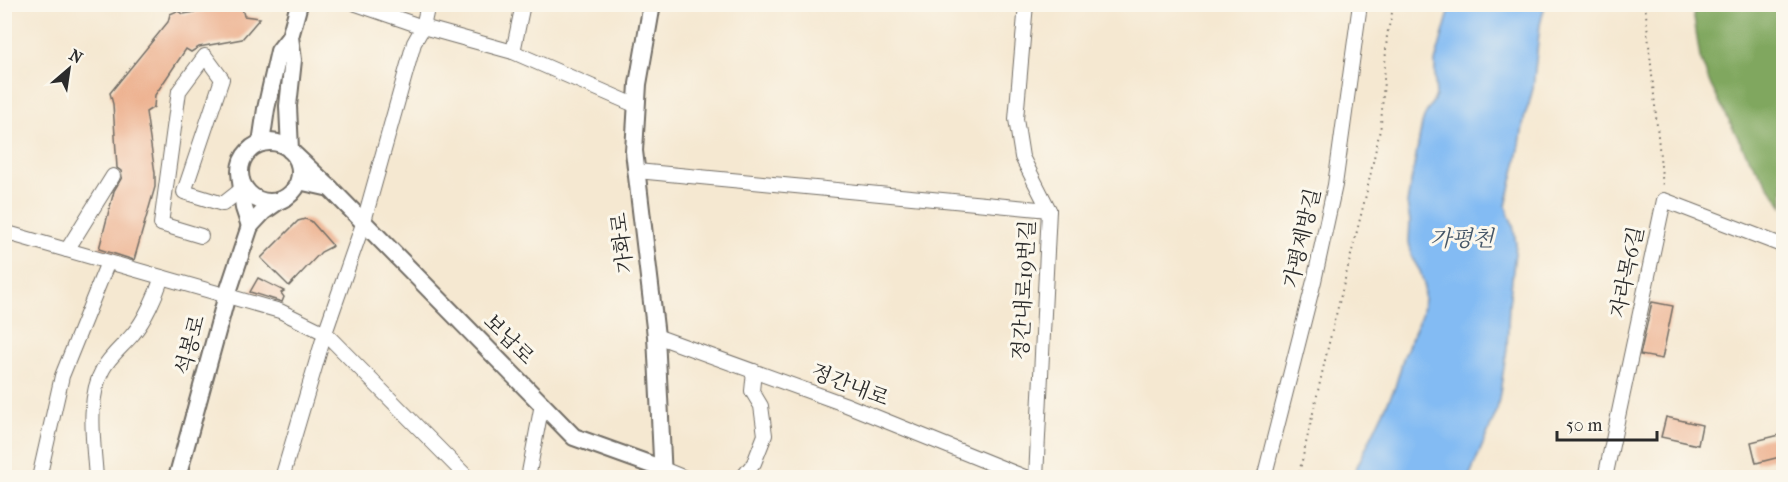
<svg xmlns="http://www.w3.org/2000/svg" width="1788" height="482" font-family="'IM FELL French Canon','Noto Serif KR',serif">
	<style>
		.forest { fill: #80a75e; stroke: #566944; stroke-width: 1.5 }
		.water { fill: #83bbf3; stroke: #57738f; stroke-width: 1.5 }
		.building { fill: #edb18f }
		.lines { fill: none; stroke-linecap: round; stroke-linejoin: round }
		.minor-casing { stroke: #726d65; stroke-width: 16 }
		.major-casing { stroke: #726d65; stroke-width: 20 }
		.path { stroke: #726d65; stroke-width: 2; stroke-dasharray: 1.5 4.5; stroke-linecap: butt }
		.minor { stroke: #fff; stroke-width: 14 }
		.major { stroke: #fff; stroke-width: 16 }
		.labels { text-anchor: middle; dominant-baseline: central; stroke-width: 6; stroke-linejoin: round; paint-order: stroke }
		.street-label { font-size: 21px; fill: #2b2b2b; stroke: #fbf7ec }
		.water-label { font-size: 22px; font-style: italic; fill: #455667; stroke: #fbf7ec }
	</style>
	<rect width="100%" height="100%" fill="#fbf7ec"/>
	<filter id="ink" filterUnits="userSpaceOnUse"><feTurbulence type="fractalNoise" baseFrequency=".0167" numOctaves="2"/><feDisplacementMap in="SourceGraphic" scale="12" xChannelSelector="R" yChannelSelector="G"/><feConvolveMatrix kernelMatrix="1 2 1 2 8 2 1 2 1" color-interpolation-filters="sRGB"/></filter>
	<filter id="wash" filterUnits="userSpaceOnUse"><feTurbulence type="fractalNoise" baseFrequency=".008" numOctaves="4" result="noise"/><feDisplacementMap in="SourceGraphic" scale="24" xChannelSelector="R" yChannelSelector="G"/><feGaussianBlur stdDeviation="1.35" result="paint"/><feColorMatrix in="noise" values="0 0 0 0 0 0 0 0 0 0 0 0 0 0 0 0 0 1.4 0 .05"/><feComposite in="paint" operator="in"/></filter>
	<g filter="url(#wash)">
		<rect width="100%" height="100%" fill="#f5e8d1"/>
		<path class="forest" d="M1692 5H1783V206L1747 155 1711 86 1700 58Z"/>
		<path class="water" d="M1451 5H1545L1540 25 1533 88 1529 104 1525 115 1517 160 1506 206 1509 216 1513 224 1516 244 1509 305 1507 348 1497 411 1469 477H1352L1395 387 1404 356 1421 316 1424 300V284L1420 271 1412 258 1409 242 1410 221 1407 203 1422 124 1425 115 1436 96 1435 82V62Z"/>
		<g id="blocks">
			<g class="building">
				<path d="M241 4 244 16 260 18 242 39 199 47 191 52 186 49 155 95 154 107 146 112 155 173V187L134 260 99 249 114 191 122 177 121 171 117 168 113 104 110 93 168 22 170 14 177 11 184 14Z"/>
				<path d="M305 219 311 221 333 246 321 252 289 286 261 258 298 221Z"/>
				<path d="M258 278 284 291 281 293 284 297 282 302 250 292Z"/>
				<path d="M1652 302 1673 306 1662 359 1640 355Z"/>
				<path d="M1666 417 1702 425 1698 445 1661 437Z"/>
				<path d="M1784 434V456L1756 463 1751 442Z"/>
			</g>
		</g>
	</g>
	<g filter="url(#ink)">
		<use href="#blocks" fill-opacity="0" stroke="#726d65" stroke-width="1.5"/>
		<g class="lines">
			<g class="minor-casing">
				<g id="minor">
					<path d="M356 4 423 27 513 52 637 106"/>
					<path d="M1026 4 1016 119 1022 157 1049 210 1036 478"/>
					<path d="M513 52 523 4"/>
					<path d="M637 171 1049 210"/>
					<path d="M4 232 280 311 325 333 468 478"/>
					<path d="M201 236 161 224 179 91 205 56 222 79 184 192 223 204 242 189"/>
					<path d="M67 250 113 176"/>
					<path d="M656 336 844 404 1027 478"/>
					<path d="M663 469 685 478"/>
					<path d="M39 478 62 376 108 262"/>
					<path d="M96 478C94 445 86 399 103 369 110 356 124 345 133 334 145 320 156 295 162 277"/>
					<path d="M282 478 325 333 364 221 414 43 423 27 428 4"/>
					<path d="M528 478 542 404"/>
					<path d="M742 478 754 463 765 435 761 406 752 391 754 371"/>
					<path d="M1264 478 1314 281 1335 185 1360 4"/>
					<path d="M1605 478 1664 200 1784 246"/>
				</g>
			</g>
			<g class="major-casing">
				<g id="major">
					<path d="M652 4 638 84 634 151 656 336 663 478"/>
					<path d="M290 37 299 4"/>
					<circle cx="270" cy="172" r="30"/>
					<path d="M261 143 266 109 279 51 290 37 293 60 288 106 290 150"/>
					<path d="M296 156 330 188 299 181"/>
					<path d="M241 181 244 208 250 226 263 212 280 200"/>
					<path d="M330 188 574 437 663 469"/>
					<path d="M177 478 227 295 250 226"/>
				</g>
			</g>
			<g class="path">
				<path d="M1645 4 1663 187"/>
				<path d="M1298 478 1329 343 1366 195 1381 125 1387 35 1394 4"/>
			</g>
			<use href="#minor" class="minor"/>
			<use href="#major" class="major"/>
		</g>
	</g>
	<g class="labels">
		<g class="street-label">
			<text transform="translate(1302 238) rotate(-77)">가평제방길</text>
			<text transform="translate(622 243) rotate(-97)">가화로</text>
			<text transform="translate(1627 272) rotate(-78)">자라목6길</text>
			<text transform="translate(1024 290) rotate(-87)">정간내로19번길</text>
			<text transform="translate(509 339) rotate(45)">보납로</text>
			<text transform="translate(190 345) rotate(-75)">석봉로</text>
			<text transform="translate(850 385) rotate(21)">정간내로</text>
		</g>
		<g class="water-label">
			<text x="1462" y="239">가평천</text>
		</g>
	</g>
	<rect width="1788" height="482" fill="none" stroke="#fbf7ec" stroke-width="24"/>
	<g transform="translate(69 69) rotate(29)" stroke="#fbf7ec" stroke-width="4.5" paint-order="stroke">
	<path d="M0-4.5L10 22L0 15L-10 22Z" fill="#2b2b2b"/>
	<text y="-9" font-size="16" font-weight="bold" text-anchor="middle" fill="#2b2b2b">N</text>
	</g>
	<path d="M1557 431v9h100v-9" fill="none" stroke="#2b2b2b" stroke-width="3"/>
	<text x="1566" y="431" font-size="18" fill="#2b2b2b" stroke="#fbf7ec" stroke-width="4.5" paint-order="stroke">50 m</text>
</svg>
